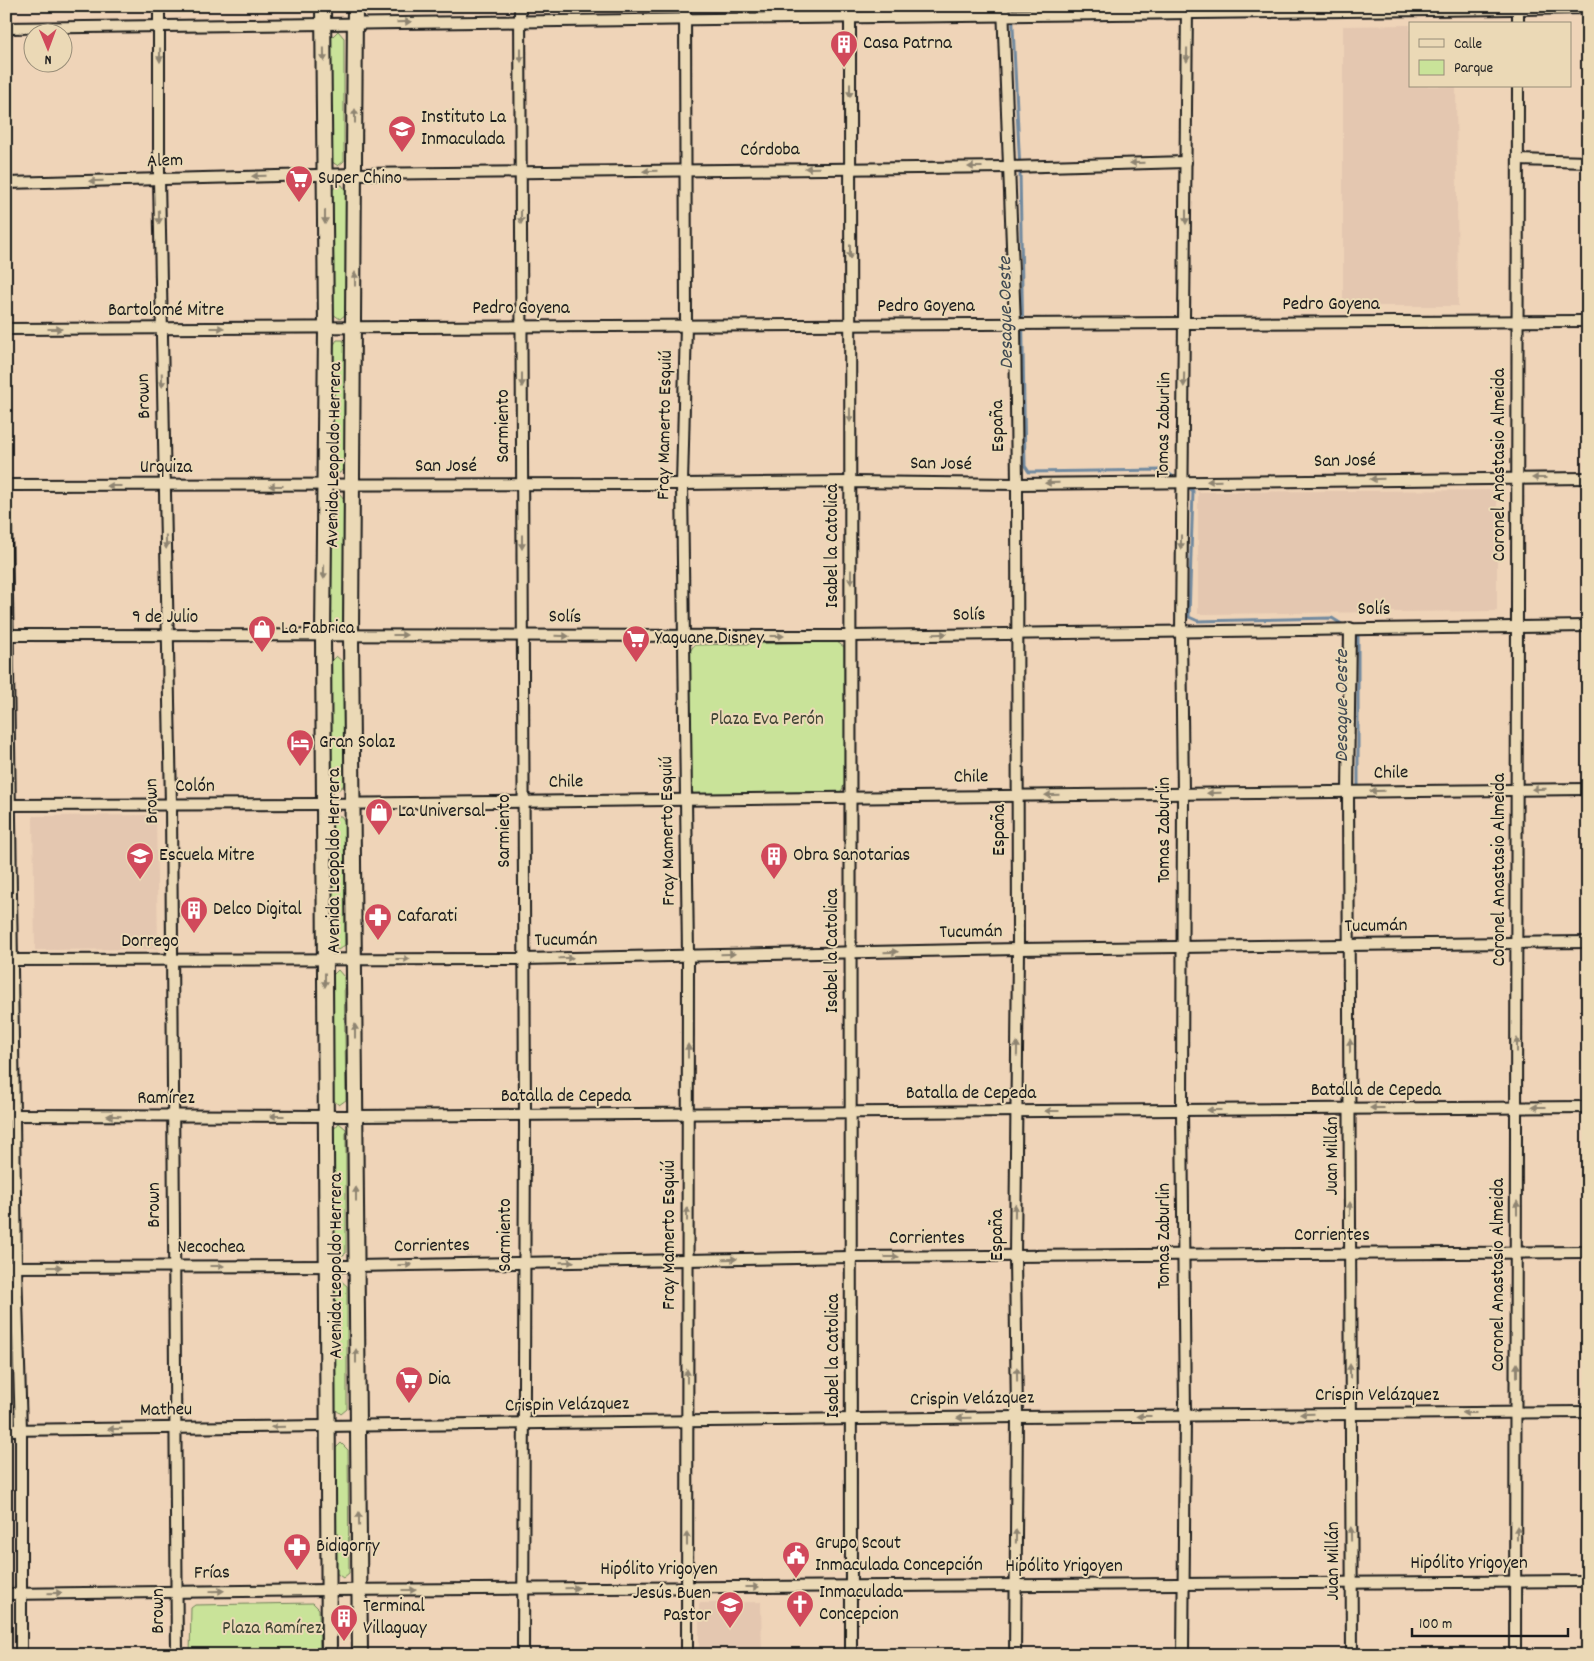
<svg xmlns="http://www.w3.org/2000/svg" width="1594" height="1661" font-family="Dekko,sans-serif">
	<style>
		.built { fill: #e4c7b0 }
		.green { fill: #c9e399; stroke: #72805a }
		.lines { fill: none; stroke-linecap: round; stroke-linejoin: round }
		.stream { stroke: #728a9f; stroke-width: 3 }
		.street-casing { stroke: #1c1c1c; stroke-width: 14 }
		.secondary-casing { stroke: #1c1c1c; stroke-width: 18 }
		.street { stroke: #ebd9b6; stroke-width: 10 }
		.secondary { stroke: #ebd9b6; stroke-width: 14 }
		.oneway { fill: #8e8471 }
		.labels { text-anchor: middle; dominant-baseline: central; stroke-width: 4; stroke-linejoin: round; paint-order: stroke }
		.poi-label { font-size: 19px; fill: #1c1c1c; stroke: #ebd9b6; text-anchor: start }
		.street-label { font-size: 19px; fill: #1c1c1c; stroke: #ebd9b6 }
		.park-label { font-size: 19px; fill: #3f4435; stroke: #ebd9b6 }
		.water-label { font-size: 20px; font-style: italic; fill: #404a53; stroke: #ebd9b6 }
	</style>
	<rect width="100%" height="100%" fill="#efd4b8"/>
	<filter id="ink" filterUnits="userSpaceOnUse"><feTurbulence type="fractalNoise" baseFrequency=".02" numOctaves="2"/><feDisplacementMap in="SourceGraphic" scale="10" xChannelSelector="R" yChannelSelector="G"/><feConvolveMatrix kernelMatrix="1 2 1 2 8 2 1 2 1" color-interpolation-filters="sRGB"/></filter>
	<g filter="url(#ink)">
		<g class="built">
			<path d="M1410 25V86H1456L1458 306H1343V26Z"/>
			<path d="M1497 490V611L1198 614V492Z"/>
			<path d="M156 815 158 949 35 950 33 816Z"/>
			<path d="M11 1313V1421H6V1314Z"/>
			<path d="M761 1602 762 1655H699V1603Z"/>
		</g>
		<g class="green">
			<path d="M338 31 344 38V161L338 166 331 161V38Z"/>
			<path d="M336 185H342L346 191V314L340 319 333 314 332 191Z"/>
			<path d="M337 340H343L346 346 345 469 338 474 332 469 333 346Z"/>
			<path d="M335 493 340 494 344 499 343 622 336 627 330 622 331 497Z"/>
			<path d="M837 642 844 647 845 783 840 794 695 795 690 789 689 653 694 645Z"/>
			<path d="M336 656 343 662 344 785 338 790 331 785 330 662Z"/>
			<path d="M335 816H341L345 822V945L338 950 332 945 331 822Z"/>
			<path d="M338 970 344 977 346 1100 339 1105 333 1100 331 977Z"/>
			<path d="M339 1123 346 1129V1253L340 1257 333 1252V1130Z"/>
			<path d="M340 1280 347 1286V1409L341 1414 335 1409 333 1286Z"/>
			<path d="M341 1443 348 1450 349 1573 343 1578 336 1573 334 1450Z"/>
			<path d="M313 1603 319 1609 320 1655H190L191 1608 195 1605Z"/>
		</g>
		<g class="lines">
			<g class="stream">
				<path d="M1012 6 1020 171 1025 466 1029 472 1163 470 1174 477"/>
				<path d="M1188 487 1193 491 1189 617 1198 621 1332 618 1345 626"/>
				<path d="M1354 633 1358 635V785"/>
			</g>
			<g class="street-casing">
				<g id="street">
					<path d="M159 6V179L171 805 177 1655"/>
					<path d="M520 6 525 1115 523 1655"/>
					<path d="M685 6 686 325 682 484 688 955 687 1655"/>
					<path d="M850 6 851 1655"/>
					<path d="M1003 6 1015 325 1017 484 1018 949 1015 1257 1017 1417 1015 1655"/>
					<path d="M1518 24V6"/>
					<path d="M6 28 1588 8"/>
					<path d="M1518 160 1588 162"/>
					<path d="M6 183 354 174 1009 167 1186 162"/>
					<path d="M6 329 1588 321"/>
					<path d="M6 485 682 484 850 482 1017 484 1588 478"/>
					<path d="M6 519 16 1267 21 1430V1655"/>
					<path d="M1350 628 1348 792 1352 1655"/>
					<path d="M6 635 851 636 1588 626"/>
					<path d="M6 805 324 804 1588 789"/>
					<path d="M6 960 523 959 1018 949 1588 942"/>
					<path d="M6 1115 355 1116 1588 1107"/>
					<path d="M6 1267 356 1266 851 1257 1588 1252"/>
					<path d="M6 1430 1017 1417 1588 1412"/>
					<path d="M6 1594 329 1590 1588 1581"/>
					<path d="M1183 1655 1185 1415 1182 1110 1183 793 1181 632 1187 6"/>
					<path d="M1515 1655 1518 86"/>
				</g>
			</g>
			<g class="secondary-casing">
				<g id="secondary">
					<path d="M323 6 326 328 323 636 329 1655"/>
					<path d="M355 6 351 635 360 1655"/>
				</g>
			</g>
			<use href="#street" class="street"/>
			<use href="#secondary" class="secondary"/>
		</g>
		<defs><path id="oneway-solid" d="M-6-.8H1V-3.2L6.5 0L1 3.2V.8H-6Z" transform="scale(1.25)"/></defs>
		<g class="oneway">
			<use href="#oneway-solid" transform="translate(404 22) rotate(-1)"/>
			<use href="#oneway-solid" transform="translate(160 55) rotate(90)"/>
			<use href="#oneway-solid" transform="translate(324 55) rotate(89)"/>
			<use href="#oneway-solid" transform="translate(521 55) rotate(90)"/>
			<use href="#oneway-solid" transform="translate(1187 55) rotate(91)"/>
			<use href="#oneway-solid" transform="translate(850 90) rotate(90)"/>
			<use href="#oneway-solid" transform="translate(355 116) rotate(-90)"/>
			<use href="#oneway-solid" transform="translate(1137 163) rotate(179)"/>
			<use href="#oneway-solid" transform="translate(975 167) rotate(180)"/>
			<use href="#oneway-solid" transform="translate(812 168) rotate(179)"/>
			<use href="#oneway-solid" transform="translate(650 171) rotate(179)"/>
			<use href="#oneway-solid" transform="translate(259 176) rotate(178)"/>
			<use href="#oneway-solid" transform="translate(96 181) rotate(179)"/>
			<use href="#oneway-solid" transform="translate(159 217) rotate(89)"/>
			<use href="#oneway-solid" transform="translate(325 217) rotate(90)"/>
			<use href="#oneway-solid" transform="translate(521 217) rotate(90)"/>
			<use href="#oneway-solid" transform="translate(1186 217) rotate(90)"/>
			<use href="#oneway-solid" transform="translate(850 252) rotate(90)"/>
			<use href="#oneway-solid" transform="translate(355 279) rotate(-90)"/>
			<use href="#oneway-solid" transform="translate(217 328)"/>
			<use href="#oneway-solid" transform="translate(55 329)"/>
			<use href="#oneway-solid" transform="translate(162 380) rotate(88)"/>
			<use href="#oneway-solid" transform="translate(522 380) rotate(90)"/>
			<use href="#oneway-solid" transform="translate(1184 380) rotate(91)"/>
			<use href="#oneway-solid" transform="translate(850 415) rotate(90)"/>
			<use href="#oneway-solid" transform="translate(1539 478) rotate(-180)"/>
			<use href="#oneway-solid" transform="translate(1377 479) rotate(179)"/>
			<use href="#oneway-solid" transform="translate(1214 481) rotate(179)"/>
			<use href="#oneway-solid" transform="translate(1052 483) rotate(179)"/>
			<use href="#oneway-solid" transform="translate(114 486) rotate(-180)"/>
			<use href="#oneway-solid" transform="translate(276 486) rotate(180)"/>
			<use href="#oneway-solid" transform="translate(166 542) rotate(89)"/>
			<use href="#oneway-solid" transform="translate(522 542) rotate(90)"/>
			<use href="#oneway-solid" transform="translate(1181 542) rotate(90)"/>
			<use href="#oneway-solid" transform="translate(324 572) rotate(91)"/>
			<use href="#oneway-solid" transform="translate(851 577) rotate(90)"/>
			<use href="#oneway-solid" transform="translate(940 634) rotate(-1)"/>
			<use href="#oneway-solid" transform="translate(400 635)"/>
			<use href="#oneway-solid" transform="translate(562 636) rotate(1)"/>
			<use href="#oneway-solid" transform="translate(777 636)"/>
			<use href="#oneway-solid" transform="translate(1539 789) rotate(179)"/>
			<use href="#oneway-solid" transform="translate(1377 791) rotate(179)"/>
			<use href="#oneway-solid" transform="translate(1214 793) rotate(179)"/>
			<use href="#oneway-solid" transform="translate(1052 795) rotate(179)"/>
			<use href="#oneway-solid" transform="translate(891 952) rotate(-1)"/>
			<use href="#oneway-solid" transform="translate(728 954) rotate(-1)"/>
			<use href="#oneway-solid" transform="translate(566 958) rotate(-1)"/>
			<use href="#oneway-solid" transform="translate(403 959)"/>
			<use href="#oneway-solid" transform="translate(325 980) rotate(90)"/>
			<use href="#oneway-solid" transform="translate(355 1031) rotate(-90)"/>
			<use href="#oneway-solid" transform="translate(1517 1045) rotate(-90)"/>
			<use href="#oneway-solid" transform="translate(1350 1046) rotate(-90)"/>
			<use href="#oneway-solid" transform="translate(1017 1049) rotate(-89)"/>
			<use href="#oneway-solid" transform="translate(688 1051) rotate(-90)"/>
			<use href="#oneway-solid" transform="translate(1539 1107) rotate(180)"/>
			<use href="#oneway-solid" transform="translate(1377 1108) rotate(180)"/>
			<use href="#oneway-solid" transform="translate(1214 1110) rotate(180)"/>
			<use href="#oneway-solid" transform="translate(1052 1111) rotate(180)"/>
			<use href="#oneway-solid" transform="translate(114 1116) rotate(-179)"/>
			<use href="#oneway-solid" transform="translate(277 1116) rotate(180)"/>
			<use href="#oneway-solid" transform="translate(356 1194) rotate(-90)"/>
			<use href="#oneway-solid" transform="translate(1517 1208) rotate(-90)"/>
			<use href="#oneway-solid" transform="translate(1350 1209) rotate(-90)"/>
			<use href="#oneway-solid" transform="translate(1015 1211) rotate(-89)"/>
			<use href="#oneway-solid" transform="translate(687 1214) rotate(-90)"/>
			<use href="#oneway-solid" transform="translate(892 1257)"/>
			<use href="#oneway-solid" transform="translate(730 1259) rotate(-1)"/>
			<use href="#oneway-solid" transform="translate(567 1262) rotate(-1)"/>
			<use href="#oneway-solid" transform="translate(405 1265) rotate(-1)"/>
			<use href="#oneway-solid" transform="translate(217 1266)"/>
			<use href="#oneway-solid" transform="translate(55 1267)"/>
			<use href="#oneway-solid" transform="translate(356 1356) rotate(-90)"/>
			<use href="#oneway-solid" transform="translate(1517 1370) rotate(-90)"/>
			<use href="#oneway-solid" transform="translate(1350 1371) rotate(-90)"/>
			<use href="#oneway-solid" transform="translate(1017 1374) rotate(-91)"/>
			<use href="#oneway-solid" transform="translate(687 1376) rotate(-90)"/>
			<use href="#oneway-solid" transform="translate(1469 1413) rotate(180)"/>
			<use href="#oneway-solid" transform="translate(1307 1414) rotate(179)"/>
			<use href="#oneway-solid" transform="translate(1144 1416) rotate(180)"/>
			<use href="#oneway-solid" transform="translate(964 1418) rotate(179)"/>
			<use href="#oneway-solid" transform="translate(278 1427) rotate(179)"/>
			<use href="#oneway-solid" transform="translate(115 1429) rotate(179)"/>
			<use href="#oneway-solid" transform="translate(359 1519) rotate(-91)"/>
			<use href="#oneway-solid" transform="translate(1517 1533) rotate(-90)"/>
			<use href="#oneway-solid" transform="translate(1351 1534) rotate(-91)"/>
			<use href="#oneway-solid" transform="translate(1016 1536) rotate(-89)"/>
			<use href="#oneway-solid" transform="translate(687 1539) rotate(-90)"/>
			<use href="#oneway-solid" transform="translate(752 1587)"/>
			<use href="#oneway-solid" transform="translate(572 1588) rotate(-1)"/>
			<use href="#oneway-solid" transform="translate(409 1590)"/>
			<use href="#oneway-solid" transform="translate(217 1591) rotate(-1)"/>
			<use href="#oneway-solid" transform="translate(55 1593) rotate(-1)"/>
		</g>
	</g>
	<defs>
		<g id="building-pin" transform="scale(1.4375)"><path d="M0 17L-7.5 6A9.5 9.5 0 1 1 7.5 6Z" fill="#d1495b" stroke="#ebd9b6"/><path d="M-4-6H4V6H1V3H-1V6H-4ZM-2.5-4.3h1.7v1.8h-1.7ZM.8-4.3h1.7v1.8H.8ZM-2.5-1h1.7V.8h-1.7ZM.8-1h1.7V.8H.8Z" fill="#fff"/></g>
		<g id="school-pin" transform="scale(1.4375)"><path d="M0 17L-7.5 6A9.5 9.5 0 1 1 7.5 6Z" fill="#d1495b" stroke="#ebd9b6"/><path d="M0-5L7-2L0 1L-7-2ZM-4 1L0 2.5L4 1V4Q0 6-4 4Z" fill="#fff"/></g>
		<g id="supermarket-pin" transform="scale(1.4375)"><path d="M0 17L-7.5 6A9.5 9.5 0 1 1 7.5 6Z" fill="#d1495b" stroke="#ebd9b6"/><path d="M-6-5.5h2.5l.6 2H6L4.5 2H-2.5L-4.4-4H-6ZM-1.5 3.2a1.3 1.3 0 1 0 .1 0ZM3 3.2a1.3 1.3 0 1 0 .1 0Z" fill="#fff"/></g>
		<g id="shop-pin" transform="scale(1.4375)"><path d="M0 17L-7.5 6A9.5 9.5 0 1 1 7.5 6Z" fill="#d1495b" stroke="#ebd9b6"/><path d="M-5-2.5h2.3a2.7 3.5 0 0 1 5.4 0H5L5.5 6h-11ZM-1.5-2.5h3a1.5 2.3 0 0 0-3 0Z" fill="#fff"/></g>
		<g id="hotel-pin" transform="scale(1.4375)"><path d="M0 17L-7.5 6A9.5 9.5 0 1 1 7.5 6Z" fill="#d1495b" stroke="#ebd9b6"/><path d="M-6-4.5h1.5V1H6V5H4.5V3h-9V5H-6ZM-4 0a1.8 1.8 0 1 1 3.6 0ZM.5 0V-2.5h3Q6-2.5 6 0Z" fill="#fff"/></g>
		<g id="pharmacy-pin" transform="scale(1.4375)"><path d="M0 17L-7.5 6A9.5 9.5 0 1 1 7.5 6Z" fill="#d1495b" stroke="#ebd9b6"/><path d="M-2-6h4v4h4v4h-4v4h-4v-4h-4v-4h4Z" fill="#fff"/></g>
		<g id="civic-pin" transform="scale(1.4375)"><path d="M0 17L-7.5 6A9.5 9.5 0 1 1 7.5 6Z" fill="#d1495b" stroke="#ebd9b6"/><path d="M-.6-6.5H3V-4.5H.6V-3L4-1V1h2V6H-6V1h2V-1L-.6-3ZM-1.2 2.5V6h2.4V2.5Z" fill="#fff"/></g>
		<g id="church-pin" transform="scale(1.4375)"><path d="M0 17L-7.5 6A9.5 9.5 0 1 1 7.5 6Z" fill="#d1495b" stroke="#ebd9b6"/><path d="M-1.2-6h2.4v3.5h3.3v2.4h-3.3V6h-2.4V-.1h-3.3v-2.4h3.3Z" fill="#fff"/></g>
	</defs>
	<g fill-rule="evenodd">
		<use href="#building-pin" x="844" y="44"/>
		<use href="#school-pin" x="402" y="129"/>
		<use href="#supermarket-pin" x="299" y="179"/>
		<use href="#shop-pin" x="262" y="629"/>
		<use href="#supermarket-pin" x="636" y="639"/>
		<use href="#hotel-pin" x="300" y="743"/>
		<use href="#shop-pin" x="379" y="812"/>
		<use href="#school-pin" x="140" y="856"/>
		<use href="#building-pin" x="774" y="856"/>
		<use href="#building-pin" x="194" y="910"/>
		<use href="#pharmacy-pin" x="378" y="917"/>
		<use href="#supermarket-pin" x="409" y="1380"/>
		<use href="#pharmacy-pin" x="297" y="1547"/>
		<use href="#civic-pin" x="796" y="1555"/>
		<use href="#church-pin" x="800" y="1604"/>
		<use href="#school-pin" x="730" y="1605"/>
		<use href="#building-pin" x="344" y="1618"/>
	</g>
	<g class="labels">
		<g class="poi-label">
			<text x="863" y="44">Casa Patrna</text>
			<text x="421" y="118">Instituto La<tspan x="421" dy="22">Inmaculada</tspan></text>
			<text x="318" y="179">Super Chino</text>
			<text x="281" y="629">La Fabrica</text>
			<text x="655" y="639">Yaguane Disney</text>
			<text x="319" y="743">Gran Solaz</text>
			<text x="398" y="812">La Universal</text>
			<text x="159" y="856">Escuela Mitre</text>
			<text x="793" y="856">Obra Sanotarias</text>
			<text x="213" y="910">Delco Digital</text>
			<text x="397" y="917">Cafarati</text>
			<text x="428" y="1380">Dia</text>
			<text x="815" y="1544">Grupo Scout<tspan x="815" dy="22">Inmaculada Concepción</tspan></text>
			<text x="316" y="1547">Bidigorry</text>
			<text x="819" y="1593">Inmaculada<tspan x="819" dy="22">Concepcion</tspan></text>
			<text x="711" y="1594" text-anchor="end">Jesús Buen<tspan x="711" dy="22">Pastor</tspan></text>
			<text x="363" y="1607">Terminal<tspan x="363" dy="22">Villaguay</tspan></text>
		</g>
		<g class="street-label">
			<text transform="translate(770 151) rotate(-1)">Córdoba</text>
			<text transform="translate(165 162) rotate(-2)">Alem</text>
			<text x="1331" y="305">Pedro Goyena</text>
			<text x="926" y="307">Pedro Goyena</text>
			<text x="521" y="309">Pedro Goyena</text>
			<text x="166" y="311">Bartolomé Mitre</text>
			<text transform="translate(145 396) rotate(-92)">Brown</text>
			<text transform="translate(666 425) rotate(-89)">Fray Mamerto Esquiú</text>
			<text transform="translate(1165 425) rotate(-89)">Tomas Zaburlin</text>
			<text transform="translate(504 426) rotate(-90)">Sarmiento</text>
			<text transform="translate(999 426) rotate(-91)">España</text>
			<text transform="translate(335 455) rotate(-89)">Avenida Leopoldo Herrera</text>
			<text transform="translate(1345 462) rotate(-1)">San José</text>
			<text transform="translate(941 465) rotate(1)">San José</text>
			<text transform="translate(1500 465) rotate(-90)">Coronel Anastasio Almeida</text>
			<text x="446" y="467">San José</text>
			<text x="166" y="468">Urquiza</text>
			<text transform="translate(833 546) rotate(-90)">Isabel la Catolica</text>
			<text x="1374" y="610">Solís</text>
			<text transform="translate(969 616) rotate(-1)">Solís</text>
			<text x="165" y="618">9 de Julio</text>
			<text transform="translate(565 618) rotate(1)">Solís</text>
			<text transform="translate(1391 774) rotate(-1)">Chile</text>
			<text transform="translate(971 778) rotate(-1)">Chile</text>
			<text transform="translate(566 783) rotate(-1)">Chile</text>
			<text x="195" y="787">Colón</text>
			<text transform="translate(153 801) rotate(-91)">Brown</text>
			<text transform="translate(1000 830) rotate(-90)">España</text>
			<text transform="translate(1165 830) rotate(-90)">Tomas Zaburlin</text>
			<text transform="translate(505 831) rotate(-90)">Sarmiento</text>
			<text transform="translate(669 831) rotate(-91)">Fray Mamerto Esquiú</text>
			<text transform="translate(335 861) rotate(-90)">Avenida Leopoldo Herrera</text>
			<text transform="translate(1500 870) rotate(-90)">Coronel Anastasio Almeida</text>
			<text transform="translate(1376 927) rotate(-1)">Tucumán</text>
			<text transform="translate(971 933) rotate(-1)">Tucumán</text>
			<text transform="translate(566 941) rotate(-1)">Tucumán</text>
			<text x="150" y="942">Dorrego</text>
			<text transform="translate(833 951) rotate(-90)">Isabel la Catolica</text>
			<text x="1376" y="1091">Batalla de Cepeda</text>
			<text x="971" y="1094">Batalla de Cepeda</text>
			<text x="566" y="1097">Batalla de Cepeda</text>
			<text x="166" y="1099">Ramírez</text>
			<text transform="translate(1333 1156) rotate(-90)">Juan Millán</text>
			<text transform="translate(155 1205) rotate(-90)">Brown</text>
			<text transform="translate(506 1235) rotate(-90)">Sarmiento</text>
			<text transform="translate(670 1235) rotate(-90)">Fray Mamerto Esquiú</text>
			<text transform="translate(998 1235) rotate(-90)">España</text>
			<text transform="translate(1165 1236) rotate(-90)">Tomas Zaburlin</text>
			<text x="1332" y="1236">Corrientes</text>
			<text x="927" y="1239">Corrientes</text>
			<text transform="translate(432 1247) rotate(-1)">Corrientes</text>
			<text x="211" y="1248">Necochea</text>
			<text transform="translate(337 1266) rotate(-90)">Avenida Leopoldo Herrera</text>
			<text transform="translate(1499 1275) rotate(-90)">Coronel Anastasio Almeida</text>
			<text transform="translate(834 1356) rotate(-90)">Isabel la Catolica</text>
			<text x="1377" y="1396">Crispin Velázquez</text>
			<text transform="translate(972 1400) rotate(-1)">Crispin Velázquez</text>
			<text transform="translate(567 1406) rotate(-1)">Crispin Velázquez</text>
			<text transform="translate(166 1411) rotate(-1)">Matheu</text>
			<text transform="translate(1334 1561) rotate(-90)">Juan Millán</text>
			<text x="1469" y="1564">Hipólito Yrigoyen</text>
			<text x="1064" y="1567">Hipólito Yrigoyen</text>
			<text x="659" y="1570">Hipólito Yrigoyen</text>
			<text transform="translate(212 1574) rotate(-1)">Frías</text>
			<text transform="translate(159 1611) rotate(-90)">Brown</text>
		</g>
		<g class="park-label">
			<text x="767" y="720">Plaza Eva Perón</text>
			<text x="272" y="1629">Plaza Ramírez</text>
		</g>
		<g class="water-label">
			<text transform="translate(1007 313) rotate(-91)">Desague Oeste</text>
			<text transform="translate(1343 706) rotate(-90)">Desague Oeste</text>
		</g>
	</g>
	<rect width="1594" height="1661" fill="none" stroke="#ebd9b6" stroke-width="25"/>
	<rect x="12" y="12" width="1569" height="1636" fill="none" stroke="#1c1c1c" stroke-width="2" filter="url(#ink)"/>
	<rect x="1409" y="22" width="162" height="65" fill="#ebd9b6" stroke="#988d78"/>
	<rect x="1419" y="39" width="25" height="8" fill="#ebd9b6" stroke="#988d78"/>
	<text x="1454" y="48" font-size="15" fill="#1c1c1c">Calle</text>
	<rect x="1419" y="60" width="25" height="15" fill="#c9e399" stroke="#988d78"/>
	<text x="1454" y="72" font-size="15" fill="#1c1c1c">Parque</text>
	<g transform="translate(48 48) rotate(179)"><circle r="24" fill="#ebd9b6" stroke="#988d78"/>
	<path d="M0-4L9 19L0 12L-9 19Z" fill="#d1495b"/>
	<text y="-8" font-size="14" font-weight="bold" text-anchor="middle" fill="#1c1c1c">N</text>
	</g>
	<path d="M1412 1628v8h156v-8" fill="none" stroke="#1c1c1c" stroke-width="2.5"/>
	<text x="1419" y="1628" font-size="15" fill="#1c1c1c" stroke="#ebd9b6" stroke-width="4" paint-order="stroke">100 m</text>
</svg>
